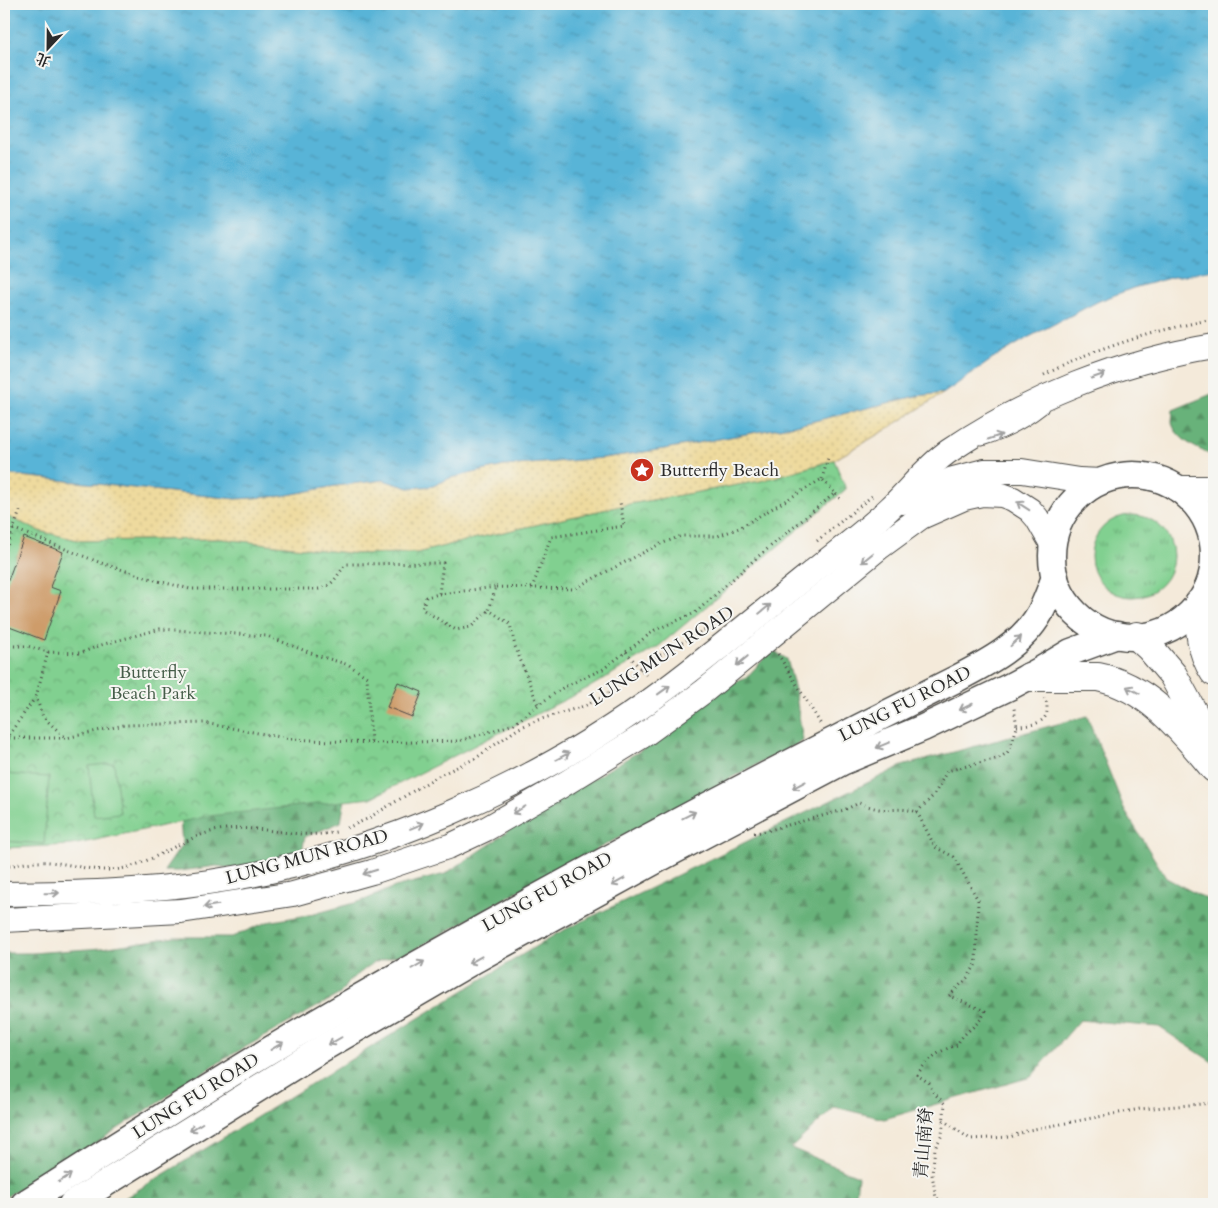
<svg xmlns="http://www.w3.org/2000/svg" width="1218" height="1208" font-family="Cardo,'Noto Serif TC',serif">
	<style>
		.grass { fill: url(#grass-tufts); stroke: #567e5e }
		.forest { fill: url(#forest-firs); stroke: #4a6e52 }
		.sand { fill: url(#sand-dots); stroke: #8c8264 }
		.park { fill: url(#park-crowns); stroke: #567e5e }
		.pitch { fill: #81d090; stroke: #567e5e }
		.water { fill: url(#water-ripples); stroke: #427081 }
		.building { fill: #ce9c6b }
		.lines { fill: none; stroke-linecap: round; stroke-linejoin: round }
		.service-casing { stroke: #494845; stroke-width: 11 }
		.secondary-casing { stroke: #494845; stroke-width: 26 }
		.primary-casing { stroke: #494845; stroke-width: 29 }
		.motorway-casing { stroke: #494845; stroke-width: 30 }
		.path { stroke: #494845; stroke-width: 3; stroke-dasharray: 1 4; stroke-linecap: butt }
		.service { stroke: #fff; stroke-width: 9 }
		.secondary { stroke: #fff; stroke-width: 24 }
		.primary { stroke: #fff; stroke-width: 26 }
		.motorway { stroke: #fff; stroke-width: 28 }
		.oneway { stroke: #a0a0a0 }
		.labels { text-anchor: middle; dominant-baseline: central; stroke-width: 4; stroke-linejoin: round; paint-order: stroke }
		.poi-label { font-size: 18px; fill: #2b2b2b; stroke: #f6f6f2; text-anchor: start }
		.street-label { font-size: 18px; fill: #2b2b2b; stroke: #f6f6f2 }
		.park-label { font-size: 18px; fill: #455d49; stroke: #f6f6f2 }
	</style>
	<defs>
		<pattern id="grass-tufts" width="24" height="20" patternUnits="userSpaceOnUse" patternTransform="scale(1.25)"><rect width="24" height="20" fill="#81d090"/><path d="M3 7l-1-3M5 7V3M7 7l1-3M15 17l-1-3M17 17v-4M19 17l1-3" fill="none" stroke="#6aa976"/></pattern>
		<pattern id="forest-firs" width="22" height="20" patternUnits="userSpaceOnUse" patternTransform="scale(1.25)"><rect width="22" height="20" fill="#68b27a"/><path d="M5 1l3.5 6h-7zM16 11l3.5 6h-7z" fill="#569164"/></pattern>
		<pattern id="sand-dots" width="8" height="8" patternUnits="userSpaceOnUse" patternTransform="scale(1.25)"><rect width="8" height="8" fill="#eeda9e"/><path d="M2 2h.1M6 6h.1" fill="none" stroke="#cb8" stroke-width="1.8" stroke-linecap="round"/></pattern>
		<pattern id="park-crowns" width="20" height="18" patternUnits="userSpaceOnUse" patternTransform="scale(1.25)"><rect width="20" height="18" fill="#81d090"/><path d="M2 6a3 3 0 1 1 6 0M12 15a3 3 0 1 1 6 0" fill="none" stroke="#6aa976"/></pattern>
		<pattern id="water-ripples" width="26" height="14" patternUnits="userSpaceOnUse" patternTransform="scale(1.25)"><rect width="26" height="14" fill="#59b4d7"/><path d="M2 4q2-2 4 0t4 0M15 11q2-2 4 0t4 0" fill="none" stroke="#4a93af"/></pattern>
	</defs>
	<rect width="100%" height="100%" fill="#f6f6f2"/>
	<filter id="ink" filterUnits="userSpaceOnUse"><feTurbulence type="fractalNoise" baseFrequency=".02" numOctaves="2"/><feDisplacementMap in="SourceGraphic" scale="10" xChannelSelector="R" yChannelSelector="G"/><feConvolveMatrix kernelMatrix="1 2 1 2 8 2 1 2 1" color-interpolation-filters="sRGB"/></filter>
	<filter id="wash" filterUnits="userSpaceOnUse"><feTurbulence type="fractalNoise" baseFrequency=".0096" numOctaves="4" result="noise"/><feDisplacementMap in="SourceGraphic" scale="20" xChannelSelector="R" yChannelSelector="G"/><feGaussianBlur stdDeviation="1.12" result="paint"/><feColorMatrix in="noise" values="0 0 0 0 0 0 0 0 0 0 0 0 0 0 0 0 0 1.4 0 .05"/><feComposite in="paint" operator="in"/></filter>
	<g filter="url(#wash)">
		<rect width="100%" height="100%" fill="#f4eada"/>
		<circle class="grass" cx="1132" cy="556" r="41"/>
		<g class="forest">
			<path d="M1214 393V455C1201 452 1174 438 1172 422 1172 418 1173 414 1173 410Z"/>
			<path d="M772 650 787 659 795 690 803 741C775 757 746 768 719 785L529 885 412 951 373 963 348 982 340 994 226 1058 93 1145 4 1198V953H32L102 948 175 937H232L267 922 314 914 362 901 395 887 445 874 489 845 521 821 655 742 688 718 724 685 745 679Z"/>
			<path d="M1087 716 1125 811 1166 878 1214 903V1063L1159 1027 1080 1020 1031 1077 884 1119 835 1107 791 1148 858 1176 855 1204H115L556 934 902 766Z"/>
			<path d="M350 770 341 822 305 837 301 857 275 876 217 866 180 871H164L182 845 178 789Z"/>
		</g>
		<path class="sand" d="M944 393 884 431 834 460 761 481 630 504 473 539 417 553 356 554 222 539 81 541 39 531 4 515V474L236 499 282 496 335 486 383 480 409 488 433 486 450 478 504 466 603 458 664 449 806 423 916 396Z"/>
		<path class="park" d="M834 460 846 489 659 646 590 687 371 798 209 816 72 845 4 848V515L39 531 81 541 222 539 356 554 417 553 473 539 630 504 761 481Z"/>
		<g class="pitch">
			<path d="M114 763 120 813 94 816 89 766Z"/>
			<path d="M4 774 49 777 44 844 4 841Z"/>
		</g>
		<path class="water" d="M4 4H1214V270L1173 277 1133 288 1099 301 1029 337 994 358 944 393 916 396 806 423 664 449 603 458 504 466 450 478 433 486 409 488 383 480 335 486 282 496 236 499 4 474Z"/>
		<g id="blocks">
			<g class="building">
				<path d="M24 537 63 552 50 587 61 591 44 640 4 625V591Z"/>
				<path d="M398 682 422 692 412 717 387 707Z"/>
			</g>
		</g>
	</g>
	<g filter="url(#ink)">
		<use href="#blocks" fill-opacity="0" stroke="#494845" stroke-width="1"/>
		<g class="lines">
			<g class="service-casing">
				<path id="service" d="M982 441C1005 434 1024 424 1043 409"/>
			</g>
			<g class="secondary-casing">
				<g id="secondary">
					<path d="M1175 488H1214"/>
					<path d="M903 502 953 479 984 471H1022L1079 480 1102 481"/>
					<path d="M1206 589 1214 575"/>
					<path d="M4 894C72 893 141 892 209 882 370 859 536 786 666 689 713 654 759 615 805 578 833 555 864 533 890 508 910 489 926 467 949 451 1028 398 1120 361 1214 346"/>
					<path d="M4 920 181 911 293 894 372 872 450 846 486 829 561 786 644 735 703 692 880 547 921 517 964 498 982 494 1002 495 1013 499 1030 510 1037 518 1052 544"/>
				</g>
			</g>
			<g class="primary-casing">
				<g id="primary">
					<circle cx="1133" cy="556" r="81"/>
					<path d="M24 1204C118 1145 211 1084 307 1028 519 904 736 788 956 679 987 663 1022 645 1040 613 1046 602 1050 590 1055 577"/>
					<path d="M72 1204 323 1048 476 959 660 858 842 762 923 728 1009 687 1041 670 1071 652 1117 635"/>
				</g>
			</g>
			<g class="motorway-casing">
				<g id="motorway">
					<path d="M1199 603C1199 628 1200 651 1214 672"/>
					<path d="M1137 636 1150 648 1173 675 1214 751"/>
					<path d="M1029 677H1098C1149 687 1182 730 1214 768"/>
				</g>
			</g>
			<g class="path">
				<path d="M1044 375C1097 348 1156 330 1214 319"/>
				<path d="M822 479 828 458"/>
				<path d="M4 525 101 563 158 581 190 589H319C336 585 336 574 347 564L443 563 439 594 426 597 422 609 456 630 471 627 489 610"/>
				<path d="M817 541 872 496"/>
				<path d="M4 554 20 511"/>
				<path d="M496 587 573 589 658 545 681 536H718L739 528 822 479 835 493"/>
				<path d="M532 588 551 537 624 526 620 502"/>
				<path d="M439 594 496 587 489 610 510 624 515 646 538 705"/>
				<path d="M4 646H27L48 652 81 653 101 645 160 629 267 636 316 655 349 665 367 677 371 742"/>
				<path d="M48 652 36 697 43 717 66 738"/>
				<path d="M626 652 646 675"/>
				<path d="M778 654 822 726"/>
				<path d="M1017 726C1028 726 1047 724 1047 710 1047 705 1047 701 1044 698"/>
				<path d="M4 738H66L124 725 204 723 291 739 371 743 459 741 514 724 538 705 564 687 603 669 655 630 695 613 754 560 835 493 842 501"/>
				<path d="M6 739 35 698"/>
				<path d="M917 812 935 847 954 857 978 900 976 964 968 977 949 996 985 1011C980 1026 964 1030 957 1045 940 1050 927 1059 917 1075L929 1083 933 1092 945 1104 942 1135 935 1148 932 1174 936 1198 952 1204"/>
				<path d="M917 812 934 795 947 771 999 758 1007 753 1010 749 1017 727 1014 708"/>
				<path d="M347 828 367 819 438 776 476 758 519 728 538 720 584 706 601 698 655 658 715 624"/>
				<path d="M754 833 762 832 844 810 859 803C865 805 872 808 879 809 894 811 901 807 917 812"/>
				<path d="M4 867C19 864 33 861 49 862 73 864 96 873 120 869 158 862 187 833 226 829 263 825 300 840 336 832"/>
				<path d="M943 1120 970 1139 1010 1137 1029 1130 1140 1109 1214 1103"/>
			</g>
			<use href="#service" class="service"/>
			<use href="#secondary" class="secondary"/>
			<use href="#primary" class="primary"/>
			<use href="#motorway" class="motorway"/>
		</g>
		<defs><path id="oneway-shaft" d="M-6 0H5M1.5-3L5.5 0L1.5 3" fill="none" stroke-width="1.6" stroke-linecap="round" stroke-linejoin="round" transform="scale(1.25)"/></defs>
		<g class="oneway">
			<use href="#oneway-shaft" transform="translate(1098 376) rotate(-19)"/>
			<use href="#oneway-shaft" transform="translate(995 437) rotate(-19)"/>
			<use href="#oneway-shaft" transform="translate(1023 506) rotate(-147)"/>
			<use href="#oneway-shaft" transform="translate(867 558) rotate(141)"/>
			<use href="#oneway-shaft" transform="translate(765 609) rotate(-39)"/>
			<use href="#oneway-shaft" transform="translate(1016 641) rotate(-43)"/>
			<use href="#oneway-shaft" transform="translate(742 661) rotate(140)"/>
			<use href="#oneway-shaft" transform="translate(664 690) rotate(-36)"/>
			<use href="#oneway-shaft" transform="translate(1133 690) rotate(-152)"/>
			<use href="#oneway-shaft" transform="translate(966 707) rotate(154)"/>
			<use href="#oneway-shaft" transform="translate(883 745) rotate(157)"/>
			<use href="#oneway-shaft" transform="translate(563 756) rotate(-28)"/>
			<use href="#oneway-shaft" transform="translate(799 785) rotate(152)"/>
			<use href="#oneway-shaft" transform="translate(519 810) rotate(150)"/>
			<use href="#oneway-shaft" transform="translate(689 815) rotate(-27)"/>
			<use href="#oneway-shaft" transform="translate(417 826) rotate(-22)"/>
			<use href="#oneway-shaft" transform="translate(370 872) rotate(163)"/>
			<use href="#oneway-shaft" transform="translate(618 882) rotate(151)"/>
			<use href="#oneway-shaft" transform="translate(52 893) rotate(-1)"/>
			<use href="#oneway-shaft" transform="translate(211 906) rotate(171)"/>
			<use href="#oneway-shaft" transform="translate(475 960) rotate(151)"/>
			<use href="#oneway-shaft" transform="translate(418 965) rotate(-30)"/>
			<use href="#oneway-shaft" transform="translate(335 1041) rotate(150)"/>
			<use href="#oneway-shaft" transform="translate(277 1046) rotate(-31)"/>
			<use href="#oneway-shaft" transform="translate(196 1127) rotate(148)"/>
			<use href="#oneway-shaft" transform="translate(65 1178) rotate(-33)"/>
		</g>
	</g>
	<defs>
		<g id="sight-disc" transform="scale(1.25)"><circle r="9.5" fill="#c8321e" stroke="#f6f6f2"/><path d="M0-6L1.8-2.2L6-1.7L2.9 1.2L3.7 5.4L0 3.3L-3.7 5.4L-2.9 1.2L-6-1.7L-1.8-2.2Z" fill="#fff"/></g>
	</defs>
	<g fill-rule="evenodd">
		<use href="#sight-disc" x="642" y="470"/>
	</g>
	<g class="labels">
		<g class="poi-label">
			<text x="660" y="470">Butterfly Beach</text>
		</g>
		<g class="street-label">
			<text transform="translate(662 656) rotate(-33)">LUNG MUN ROAD</text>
			<text transform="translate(905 704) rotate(-27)">LUNG FU ROAD</text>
			<text transform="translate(307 857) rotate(-15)">LUNG MUN ROAD</text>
			<text transform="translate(547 892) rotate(-29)">LUNG FU ROAD</text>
			<text transform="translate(196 1096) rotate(-32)">LUNG FU ROAD</text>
			<text transform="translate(924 1143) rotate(-85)">青山南脊</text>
		</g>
		<g class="park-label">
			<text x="153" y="672">Butterfly<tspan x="153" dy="21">Beach Park</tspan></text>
		</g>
	</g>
	<rect width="1218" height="1208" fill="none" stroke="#f6f6f2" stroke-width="20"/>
	<g transform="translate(48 48) rotate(202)" stroke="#f6f6f2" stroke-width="4" paint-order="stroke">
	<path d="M0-4L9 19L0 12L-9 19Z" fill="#2b2b2b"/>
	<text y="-8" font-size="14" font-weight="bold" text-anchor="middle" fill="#2b2b2b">北</text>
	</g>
</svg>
